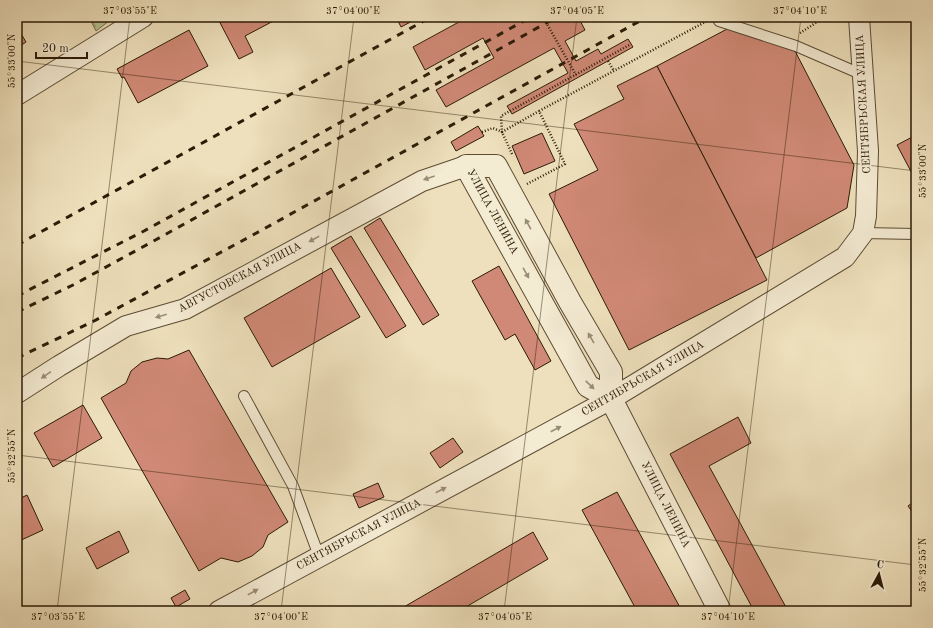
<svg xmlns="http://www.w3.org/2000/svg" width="933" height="628" font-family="'Old Standard TT',serif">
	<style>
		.forest { fill: url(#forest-firs); stroke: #716e4c }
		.building { fill: #d08976; stroke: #2b1b06 }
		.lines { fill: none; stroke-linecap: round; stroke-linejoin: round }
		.service-casing { stroke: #5c4c34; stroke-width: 12 }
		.minor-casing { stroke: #5c4c34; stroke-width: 22 }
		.tertiary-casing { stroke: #5c4c34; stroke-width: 24 }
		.path { stroke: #2b1b06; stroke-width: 2.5; stroke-dasharray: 1 2; stroke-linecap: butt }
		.service { stroke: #f4ebd3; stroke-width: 10 }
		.minor { stroke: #f4ebd3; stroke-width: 20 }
		.tertiary { stroke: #f4ebd3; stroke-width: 22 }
		.rail { stroke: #2b1b06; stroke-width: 3; stroke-dasharray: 7 7; stroke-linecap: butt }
		.path-bridge { stroke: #2b1b06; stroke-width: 2.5; stroke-dasharray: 1 2; stroke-linecap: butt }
		.oneway { fill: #9a8d77 }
		.ticks { fill: none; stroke: #2b1b06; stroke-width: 1; stroke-opacity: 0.45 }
		.labels { text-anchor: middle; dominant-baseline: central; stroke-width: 3.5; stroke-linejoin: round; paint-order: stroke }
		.street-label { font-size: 11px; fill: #2b1b06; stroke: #f4ebd3 }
		.neatline { fill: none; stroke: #2b1b06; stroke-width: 1.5 }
		.ticks-label { font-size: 10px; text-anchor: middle; fill: #2b1b06 }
	</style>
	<defs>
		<pattern id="forest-firs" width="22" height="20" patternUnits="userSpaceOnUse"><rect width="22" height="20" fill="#b7c292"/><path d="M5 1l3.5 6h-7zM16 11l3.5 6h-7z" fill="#9ea67c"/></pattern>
	</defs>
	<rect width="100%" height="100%" fill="#eee0bc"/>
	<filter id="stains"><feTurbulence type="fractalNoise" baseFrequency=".005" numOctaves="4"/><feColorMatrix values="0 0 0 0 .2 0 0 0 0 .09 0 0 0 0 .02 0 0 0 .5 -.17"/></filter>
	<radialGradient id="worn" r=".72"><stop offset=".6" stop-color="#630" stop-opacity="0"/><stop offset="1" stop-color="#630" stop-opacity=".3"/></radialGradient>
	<path class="forest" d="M89 17H114L96 31Z"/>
	<g class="building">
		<path d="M217 17H281L245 36 253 52 239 59Z"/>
		<path d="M396 17H420L401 27Z"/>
		<path d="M468 17H578L585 30 565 41 576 61 598 49 601 54 628 39 633 47 512 114 507 106 568 73 554 48 446 107 436 90 494 58 483 38 425 70 413 47Z"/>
		<path d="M17 27 26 42 17 48Z"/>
		<path d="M729 28 795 51 854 165 847 208 756 258 657 66Z"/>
		<path d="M189 30 208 66 138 103 124 77 122 78 117 69Z"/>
		<path d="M657 66 767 280 629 350 549 194 598 170 574 124 624 99 617 86Z"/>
		<path d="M478 126 484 136 456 151 451 142Z"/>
		<path d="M542 133 555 161 524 174 512 146Z"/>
		<path d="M916 135V181L897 145Z"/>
		<path d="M380 218 439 315 423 325 364 228Z"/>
		<path d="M351 236 406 326 386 338 331 248Z"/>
		<path d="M499 266 551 361 535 370 515 334 505 340 472 281Z"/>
		<path d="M331 268 360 317 272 367 244 318Z"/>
		<path d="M916 341V354L911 343Z"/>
		<path d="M189 350 288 522 268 535 263 547 252 556 238 562 221 558 199 571 101 398 126 383 131 371 142 362 157 358 168 359Z"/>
		<path d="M83 405 102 438 53 467 34 433Z"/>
		<path d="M738 417 751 443 709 466 788 611H754L670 454Z"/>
		<path d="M453 438 463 452 440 468 430 453Z"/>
		<path d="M378 483 384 497 359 508 353 494Z"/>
		<path d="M617 492 682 611H637L582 510Z"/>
		<path d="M27 495 43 530 17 542V500Z"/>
		<path d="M916 500V517L908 506Z"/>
		<path d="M119 531 129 552 97 569 86 548Z"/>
		<path d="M533 532 548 559 459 611H397Z"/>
		<path d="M185 590 190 599 176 607 171 598Z"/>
	</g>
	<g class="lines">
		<g class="service-casing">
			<g id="service">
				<path d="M719 21 796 46 863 75"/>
				<path d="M863 233 916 234"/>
				<path d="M244 396 293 486 319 556"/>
			</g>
		</g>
		<g class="minor-casing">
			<g id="minor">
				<path d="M17 95 143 17"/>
				<path d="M17 393 59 366 126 326 185 309 422 181 466 166"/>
				<path d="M219 611 611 399 845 257 863 233 866 216 868 151 859 17"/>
			</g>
		</g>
		<g class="tertiary-casing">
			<path id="tertiary" d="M611 399 588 386 466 166H496L570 302 611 372V399L720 611"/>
		</g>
		<g class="path">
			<path d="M800 33 825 17"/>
			<path d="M608 61 614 71"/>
			<path d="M482 132 493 128 502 132 501 116 631 44"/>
			<path d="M512 154 502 132 539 111"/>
			<path d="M527 184 565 164 539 111 707 21"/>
		</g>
		<use href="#service" class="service"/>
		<use href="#minor" class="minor"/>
		<use href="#tertiary" class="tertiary"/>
		<g class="rail">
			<path d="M17 245 431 17"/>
			<path d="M17 296 144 231 531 17"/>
			<path d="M17 312 73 285 150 243 557 17"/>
			<path d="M17 358 94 321 251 236 647 17"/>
		</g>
		<path class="path-bridge" d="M543 17 576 75"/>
	</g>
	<defs><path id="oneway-solid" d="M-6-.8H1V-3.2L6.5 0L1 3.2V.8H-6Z"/></defs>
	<g class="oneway">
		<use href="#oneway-solid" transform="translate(429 178) rotate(161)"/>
		<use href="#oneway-solid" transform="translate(528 224) rotate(-119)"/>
		<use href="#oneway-solid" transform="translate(314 239) rotate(151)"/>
		<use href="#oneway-solid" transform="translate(526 273) rotate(61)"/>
		<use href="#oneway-solid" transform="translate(161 316) rotate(164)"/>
		<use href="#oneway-solid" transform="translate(591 338) rotate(-120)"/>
		<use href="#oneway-solid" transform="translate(46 375) rotate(145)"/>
		<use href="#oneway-solid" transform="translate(590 385) rotate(44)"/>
		<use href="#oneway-solid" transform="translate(556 429) rotate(-28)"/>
		<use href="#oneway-solid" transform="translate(441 490) rotate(-28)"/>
		<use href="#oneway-solid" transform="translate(253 592) rotate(-29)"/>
	</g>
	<path class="ticks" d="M17 61 916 171M17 455 916 565M57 611 130 17M281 611 354 17M504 611 577 17M728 611 801 17"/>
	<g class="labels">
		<g class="street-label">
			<text transform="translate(864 104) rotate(-93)">СЕНТЯБРЬСКАЯ УЛИЦА</text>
			<text transform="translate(492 212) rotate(61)">УЛИЦА ЛЕНИНА</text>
			<text transform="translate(240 278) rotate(-28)">АВГУСТОВСКАЯ УЛИЦА</text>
			<text transform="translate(643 379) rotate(-30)">СЕНТЯБРЬСКАЯ УЛИЦА</text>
			<text transform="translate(665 505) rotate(63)">УЛИЦА ЛЕНИНА</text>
			<text transform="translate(359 535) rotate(-28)">СЕНТЯБРЬСКАЯ УЛИЦА</text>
		</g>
	</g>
	<rect width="933" height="628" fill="none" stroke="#eee0bc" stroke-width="44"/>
	<g transform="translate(879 574) rotate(7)" stroke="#f4ebd3" stroke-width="3" paint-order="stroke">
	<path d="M0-3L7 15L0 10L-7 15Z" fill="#2b1b06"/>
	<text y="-6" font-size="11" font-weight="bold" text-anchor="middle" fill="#2b1b06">С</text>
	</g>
	<path d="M36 52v6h51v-6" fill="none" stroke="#2b1b06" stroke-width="2"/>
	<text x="42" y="52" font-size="12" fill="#2b1b06" stroke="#f4ebd3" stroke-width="3" paint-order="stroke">20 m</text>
	<rect x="22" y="22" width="889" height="584" class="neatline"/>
	<g class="ticks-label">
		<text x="130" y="14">37°03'55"E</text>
		<text x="353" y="14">37°04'00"E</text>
		<text x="577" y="14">37°04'05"E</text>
		<text x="800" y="14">37°04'10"E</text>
		<text transform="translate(11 61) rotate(-90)" y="4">55°33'00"N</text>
		<text transform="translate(922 171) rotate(-90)" y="4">55°33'00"N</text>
		<text transform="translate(11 456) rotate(-90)" y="4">55°32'55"N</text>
		<text transform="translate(922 565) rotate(-90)" y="4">55°32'55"N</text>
		<text x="58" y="620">37°03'55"E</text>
		<text x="281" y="620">37°04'00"E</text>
		<text x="505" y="620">37°04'05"E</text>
		<text x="728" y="620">37°04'10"E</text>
	</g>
	<rect width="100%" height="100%" filter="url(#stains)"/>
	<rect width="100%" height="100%" fill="url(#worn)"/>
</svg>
